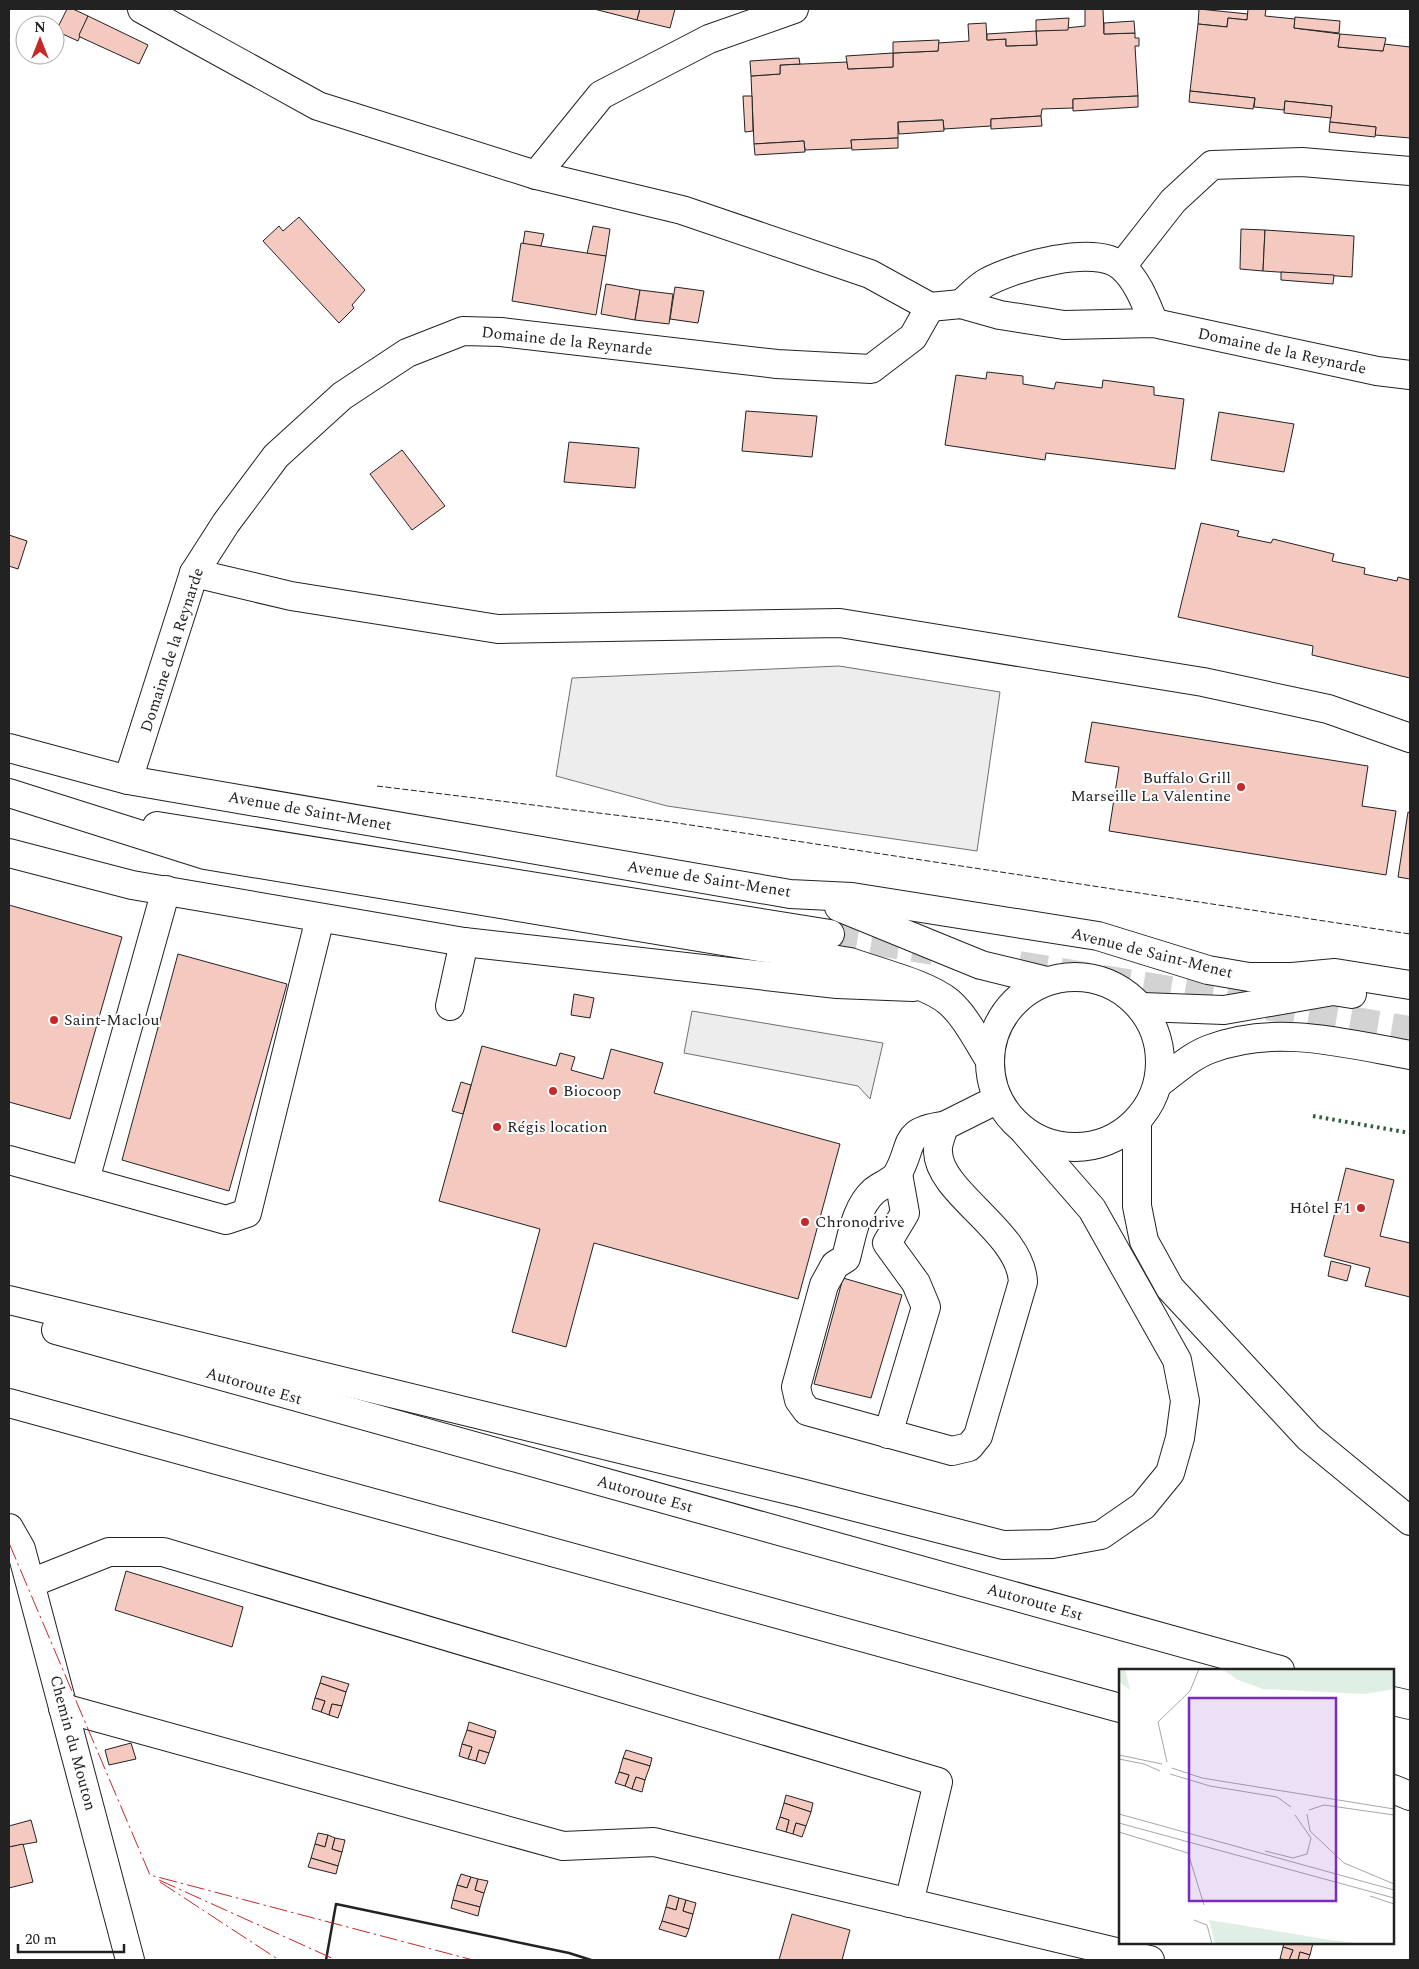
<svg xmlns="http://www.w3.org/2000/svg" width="1419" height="1969" font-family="Spectral,serif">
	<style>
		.parking { fill: #ededed; stroke: #6f6f6f }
		.building { fill: #f3c9c0; stroke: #222 }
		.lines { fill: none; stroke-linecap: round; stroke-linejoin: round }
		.major-tunnel { stroke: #d3d3d3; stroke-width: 28; stroke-dasharray: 28 14; stroke-linecap: butt }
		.minor-casing { stroke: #222; stroke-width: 30 }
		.major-casing { stroke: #222; stroke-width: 30 }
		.highway-casing { stroke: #222; stroke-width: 30 }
		.minor { stroke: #fff; stroke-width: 28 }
		.major { stroke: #fff; stroke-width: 28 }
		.highway { stroke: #fff; stroke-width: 28 }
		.hedge { stroke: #2f5e38; stroke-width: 4; stroke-dasharray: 2.5 4; stroke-linecap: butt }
		.fence { stroke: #222; stroke-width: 1; stroke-dasharray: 6 2.5; stroke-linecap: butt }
		.wall { stroke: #222; stroke-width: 2.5 }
		.power { stroke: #c62828; stroke-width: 1; stroke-dasharray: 18 4 2.5 4; stroke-linecap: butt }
		.poi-dot { fill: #c62828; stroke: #fff; stroke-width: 2 }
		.labels { text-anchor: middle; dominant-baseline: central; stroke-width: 4; stroke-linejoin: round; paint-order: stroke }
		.street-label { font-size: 16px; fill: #222; stroke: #fff }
		.poi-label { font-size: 16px; fill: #222; stroke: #fff; text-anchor: start }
		.inset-road { fill: none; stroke: #a7a7a7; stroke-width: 1 }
		.view { fill: #7b2cbf; fill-opacity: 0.15; stroke: #7b2cbf; stroke-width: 2.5 }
		.inset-edge { fill: none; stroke: #222; stroke-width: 2.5 }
	</style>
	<rect width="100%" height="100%" fill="#fff"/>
	<g class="parking">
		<path d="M839 666 1000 692 977 851 667 806 556 776 572 678Z"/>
		<path d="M692 1011 883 1043 870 1099 858 1086 684 1053Z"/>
	</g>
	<g class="building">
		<path d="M67 9H73L88 16 78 41 56 31Z"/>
		<path d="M594 9H640L637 20Z"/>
		<path d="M640 9H675L670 28 637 20Z"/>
		<path d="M1085 9H1103L1104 34 1135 33V38H1139V46H1135L1138 96 1073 99V108L1042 109 1041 116 991 119V126L944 129 943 120 898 122V138L851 140 852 148 805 150 804 141 754 144 751 76 780 74V65L847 62 848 69 893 67V53L938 51V43L969 41 968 24 986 23 987 40 1006 39V46L1037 45 1036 31 1085 26Z"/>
		<path d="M1199 9 1248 14 1247 20 1228 18 1227 27 1198 24Z"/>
		<path d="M1248 9H1266L1265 16 1295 19 1294 28 1340 34 1338 47 1383 51 1384 44 1410 47V138L1375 135 1376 127 1330 122 1332 106 1285 101 1284 110 1254 107 1255 98 1190 91 1198 24 1227 27 1228 18 1247 20Z"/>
		<path d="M88 16 148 45 139 64 80 37 79 35Z"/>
		<path d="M1295 17 1340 21 1339 33 1294 28Z"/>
		<path d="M1069 18 1068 30 1036 31V20Z"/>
		<path d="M1134 21 1135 33 1104 34V23Z"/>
		<path d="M1036 31 1037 45 1006 46V39L987 40V34Z"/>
		<path d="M1340 34 1386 38 1383 51 1338 47Z"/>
		<path d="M939 40 938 51 893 53V42Z"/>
		<path d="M893 53V67L848 69 846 56Z"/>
		<path d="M799 58 800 64 780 65V74L751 76 750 61Z"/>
		<path d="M1190 91 1255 98 1253 109 1189 102Z"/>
		<path d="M743 96H752L753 131 745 132Z"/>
		<path d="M1138 96V107L1073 111V99Z"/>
		<path d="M1285 101 1332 106 1331 118 1284 113Z"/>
		<path d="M1041 116 1042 126 991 129V119Z"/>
		<path d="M943 120 944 131 899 134 898 122Z"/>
		<path d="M1330 122 1376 127 1375 137 1329 132Z"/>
		<path d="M898 138V148L852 150 851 140Z"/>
		<path d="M804 141 805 152 755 155 754 144Z"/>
		<path d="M299 217 365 290 352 305 354 308 339 323 263 241 279 226 283 231Z"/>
		<path d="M593 226 610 229 606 256 587 254Z"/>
		<path d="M1241 229 1265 230 1263 271 1240 269Z"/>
		<path d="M1265 230 1354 236 1352 277 1263 271Z"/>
		<path d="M525 231 544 234 541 246 523 244Z"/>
		<path d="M521 243 606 256 596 315 512 301Z"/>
		<path d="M1281 272 1334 275 1333 284 1281 280Z"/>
		<path d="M606 284 640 290 635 320 601 314Z"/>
		<path d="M675 287 704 291 698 323 670 319Z"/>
		<path d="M640 290 673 294 669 324 635 320Z"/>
		<path d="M987 372 1023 376V384L1054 389 1056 382 1102 388 1103 380 1154 387V395L1184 399 1175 469 1046 453 1045 460 945 445 956 375 986 379Z"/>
		<path d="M746 411 817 416 812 457 742 451Z"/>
		<path d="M1219 412 1294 424 1284 472 1211 460Z"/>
		<path d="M569 442 639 448 635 488 564 482Z"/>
		<path d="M402 450 445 506 412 530 370 474Z"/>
		<path d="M1201 523 1239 531 1237 536 1271 543 1273 539 1334 554 1332 561 1365 568 1364 574 1397 581 1398 577 1410 580V678L1312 655 1313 646 1178 617Z"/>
		<path d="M9 535 27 541 18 569 9 566Z"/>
		<path d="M1092 722 1368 766 1362 806 1396 811 1386 875 1109 831 1119 767 1085 762Z"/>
		<path d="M1408 812 1410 813V879L1398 877Z"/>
		<path d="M9 905 122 937 70 1119 9 1102Z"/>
		<path d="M178 954 287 984 229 1191 122 1160Z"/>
		<path d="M574 994 594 998 590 1018 571 1015Z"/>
		<path d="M482 1046 556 1066 560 1053 575 1057 571 1070 603 1079 611 1049 663 1063 654 1093 840 1144 798 1299 594 1243 566 1347 512 1332 540 1229 439 1201Z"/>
		<path d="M461 1082 471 1085 463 1114 452 1111Z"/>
		<path d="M1346 1168 1394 1180 1380 1236 1410 1243V1297L1365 1286 1370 1268 1324 1256Z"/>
		<path d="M1331 1261 1351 1266 1347 1281 1328 1276Z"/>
		<path d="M843 1278 902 1295 871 1398 814 1384Z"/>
		<path d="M126 1571 243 1607 232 1647 115 1610Z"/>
		<path d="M322 1676 349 1684 346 1692 320 1683Z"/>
		<path d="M320 1683 346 1692 342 1706 332 1704 329 1715 321 1712 325 1701 315 1698Z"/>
		<path d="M315 1698 325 1701 321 1712 312 1709Z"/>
		<path d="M332 1704 342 1706 338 1718 329 1715Z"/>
		<path d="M469 1722 496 1731 494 1738 467 1730Z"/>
		<path d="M467 1730 494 1738 489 1753 479 1750 476 1761 468 1759 472 1747 462 1744Z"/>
		<path d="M131 1743 136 1759 109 1765 105 1750Z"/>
		<path d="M462 1744 472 1747 468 1759 459 1756Z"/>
		<path d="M479 1750 489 1753 485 1764 476 1761Z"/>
		<path d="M626 1750 652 1758 650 1766 623 1758Z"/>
		<path d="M623 1758 650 1766 645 1780 636 1777 632 1789 625 1786 629 1775 619 1772Z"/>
		<path d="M619 1772 629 1775 625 1786 615 1783Z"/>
		<path d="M636 1777 645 1780 642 1792 632 1789Z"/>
		<path d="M786 1795 813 1803 811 1812 784 1803Z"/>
		<path d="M784 1803 811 1812 806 1826 796 1823 793 1834 786 1832 789 1820 780 1817Z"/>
		<path d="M780 1817 789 1820 786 1832 776 1829Z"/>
		<path d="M31 1820 37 1842 9 1847V1826Z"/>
		<path d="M796 1823 806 1826 802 1837 793 1834Z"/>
		<path d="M318 1833 328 1835 325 1847 315 1844Z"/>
		<path d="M328 1835 335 1838 332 1849 342 1852 338 1866 311 1858 315 1844 325 1847Z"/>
		<path d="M335 1838 345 1840 342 1852 332 1849Z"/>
		<path d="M23 1844 33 1882 9 1888V1847Z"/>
		<path d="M311 1858 338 1866 336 1874 308 1867Z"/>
		<path d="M461 1874 471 1877 467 1888 457 1885Z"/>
		<path d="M471 1877 478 1879 475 1890 484 1893 480 1907 453 1900 457 1885 467 1888Z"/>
		<path d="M478 1879 488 1881 484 1893 475 1890Z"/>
		<path d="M669 1895 679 1898 676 1910 666 1907Z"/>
		<path d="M679 1898 686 1900 683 1911 693 1914 689 1929 662 1921 666 1907 676 1910Z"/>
		<path d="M453 1900 480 1907 478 1916 451 1908Z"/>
		<path d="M686 1900 696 1903 693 1914 683 1911Z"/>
		<path d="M792 1914 850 1930 842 1960H779Z"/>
		<path d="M662 1921 689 1929 686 1937 659 1929Z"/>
		<path d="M1284 1943H1313L1310 1955 1300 1952 1298 1960H1289L1293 1950 1283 1947Z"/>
		<path d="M1283 1947 1293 1950 1289 1960 1280 1959Z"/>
		<path d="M1300 1952 1310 1955 1308 1960H1298Z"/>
	</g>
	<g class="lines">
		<g class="major-tunnel">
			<path d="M830 934 933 951"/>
			<path d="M1019 965 1410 1030"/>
		</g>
		<g class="minor-casing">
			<g id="minor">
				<path d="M142 9 318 106 536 175 682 210 870 274 930 307 961 304 1000 315 1064 325 1154 323 1377 371 1410 375"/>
				<path d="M536 175 601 95 709 39 794 9"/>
				<path d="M1122 266 1173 201 1212 165 1302 162 1410 171"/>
				<path d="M961 304C969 297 978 287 987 282 1015 267 1096 243 1122 267 1138 281 1146 304 1154 323"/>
				<path d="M194 573 291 596 498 629 840 623 1203 682 1328 709 1410 738"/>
				<path d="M128 780 194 573 226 523 276 456 342 396 407 353 463 331 501 332 777 364 871 369 913 337 930 307"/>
				<path d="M9 853 132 885 464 942 837 984 913 987"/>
				<path d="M450 1006 464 942"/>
				<path d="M944 1126C942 1134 937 1144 938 1152 939 1193 1021 1232 1023 1282L978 1436 969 1447 952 1451 807 1411 799 1400 796 1387 824 1285 835 1265 846 1258C852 1235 856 1207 874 1191 881 1185 894 1181 898 1173 914 1144 902 1131 944 1126Z"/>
				<path d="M944 1126 998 1099"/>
				<path d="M9 1160 226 1220 247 1213 320 918"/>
				<path d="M85 1180 166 890"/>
				<path d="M888 1434 926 1307 916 1283 887 1243 905 1213 898 1174"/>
				<path d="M9 1528 21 1549 130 1960"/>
				<path d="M31 1583 109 1552H163L938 1782 909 1903"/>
				<path d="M63 1708 563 1846 654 1842 1150 1960"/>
			</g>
		</g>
		<g class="major-casing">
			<g id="major">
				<path d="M9 748 128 780 490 842 790 894 852 897 1098 936 1208 970 1249 977H1292L1335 973 1410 985"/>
				<path d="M9 793 205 855 850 962C877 972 928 984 949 1002 966 1017 977 1040 989 1059"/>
				<path d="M157 826 830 934"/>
				<path d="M839 907 981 965 1047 981"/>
				<circle cx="1075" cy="1062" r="85"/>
				<path d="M1142 1007 1224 1010 1333 991 1352 994"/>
				<path d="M1159 1083C1175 1071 1191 1056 1210 1049 1276 1024 1344 1043 1410 1055"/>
			</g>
		</g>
		<g class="highway-casing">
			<g id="highway">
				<path d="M1137 1121V1206L1144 1241 1170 1288 1309 1438 1410 1521"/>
				<path d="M9 1300 801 1493 1003 1545 1052 1544 1101 1535 1143 1506 1170 1473 1180 1438 1185 1401 1177 1360 1092 1209 1025 1132"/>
				<path d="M56 1330 1280 1670"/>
				<path d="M9 1403 1120 1708"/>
				<path d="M1393 1701 1410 1705"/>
				<path d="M1393 1789 1410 1796"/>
			</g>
		</g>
		<use href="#minor" class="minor"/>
		<use href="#major" class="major"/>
		<use href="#highway" class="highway"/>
		<path class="hedge" d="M1313 1116 1410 1133"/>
		<path class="fence" d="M377 786 664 821 1410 934"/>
		<path class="wall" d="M326 1960 336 1904 569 1953 591 1960"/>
		<g class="power">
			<path d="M9 1543 150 1875 473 1960"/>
			<path d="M159 1880 336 1960"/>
			<path d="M160 1882 279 1960"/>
		</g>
	</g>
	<g class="poi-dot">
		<circle cx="1241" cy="787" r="5"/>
		<circle cx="54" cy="1020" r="5"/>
		<circle cx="553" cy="1091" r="5"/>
		<circle cx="497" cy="1127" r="5"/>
		<circle cx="1361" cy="1208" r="5"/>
		<circle cx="805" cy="1222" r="5"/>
	</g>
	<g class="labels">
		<g class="street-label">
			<text transform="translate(567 341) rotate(6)">Domaine de la Reynarde</text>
			<text transform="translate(1282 351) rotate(12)">Domaine de la Reynarde</text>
			<text transform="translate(172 650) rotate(-72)">Domaine de la Reynarde</text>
			<text transform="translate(310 811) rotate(10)">Avenue de Saint-Menet</text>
			<text transform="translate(709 879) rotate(9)">Avenue de Saint-Menet</text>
			<text transform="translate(1152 953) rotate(14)">Avenue de Saint-Menet</text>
			<text transform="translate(254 1386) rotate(16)">Autoroute Est</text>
			<text transform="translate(645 1494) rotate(16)">Autoroute Est</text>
			<text transform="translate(1035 1602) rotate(16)">Autoroute Est</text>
			<text transform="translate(73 1743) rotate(75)">Chemin du Mouton</text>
		</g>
		<g class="poi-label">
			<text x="1231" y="778" text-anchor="end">Buffalo Grill<tspan x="1231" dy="18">Marseille La Valentine</tspan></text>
			<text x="64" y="1020">Saint-Maclou</text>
			<text x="563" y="1091">Biocoop</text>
			<text x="507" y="1127">Régis location</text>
			<text x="1351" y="1208" text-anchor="end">Hôtel F1</text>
			<text x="815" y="1222">Chronodrive</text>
		</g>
	</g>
	<g transform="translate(1119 1669)">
		<rect width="275" height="275" fill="#fff"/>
		<path d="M0 0H6L11 21 0 13ZM103 0H275V20L245 25 144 20 119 11ZM90 251 212 271 245 275H96Z" fill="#e0efe3"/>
		<path class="inset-road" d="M0 86 43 95M0 90 25 95 41 102M48 93 39 53 71 22 80 0M53 99 83 109 275 140M51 105 91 117 158 128 172 138M190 141 205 136 275 146M0 145 275 221M188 145 191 162 225 194 275 215M0 154 275 229M0 163 69 184 85 236M146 182 174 189 188 185 192 169 176 146M251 227 275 235M75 251 88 256 93 275"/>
		<path class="view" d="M70 29H217V232H70Z"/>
		<rect width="275" height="275" class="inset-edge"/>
	</g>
	<rect width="1419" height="1969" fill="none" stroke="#222222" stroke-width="20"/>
	<g transform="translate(40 40)"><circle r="24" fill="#ffffff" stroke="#a7a7a7"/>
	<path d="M0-4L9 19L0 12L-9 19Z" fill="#c62828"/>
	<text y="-8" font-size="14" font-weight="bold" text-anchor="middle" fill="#222222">N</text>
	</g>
	<path d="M18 1944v8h106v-8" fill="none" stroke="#222222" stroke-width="2.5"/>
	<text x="25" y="1944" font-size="15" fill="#222222" stroke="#ffffff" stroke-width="4" paint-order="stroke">20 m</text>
</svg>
